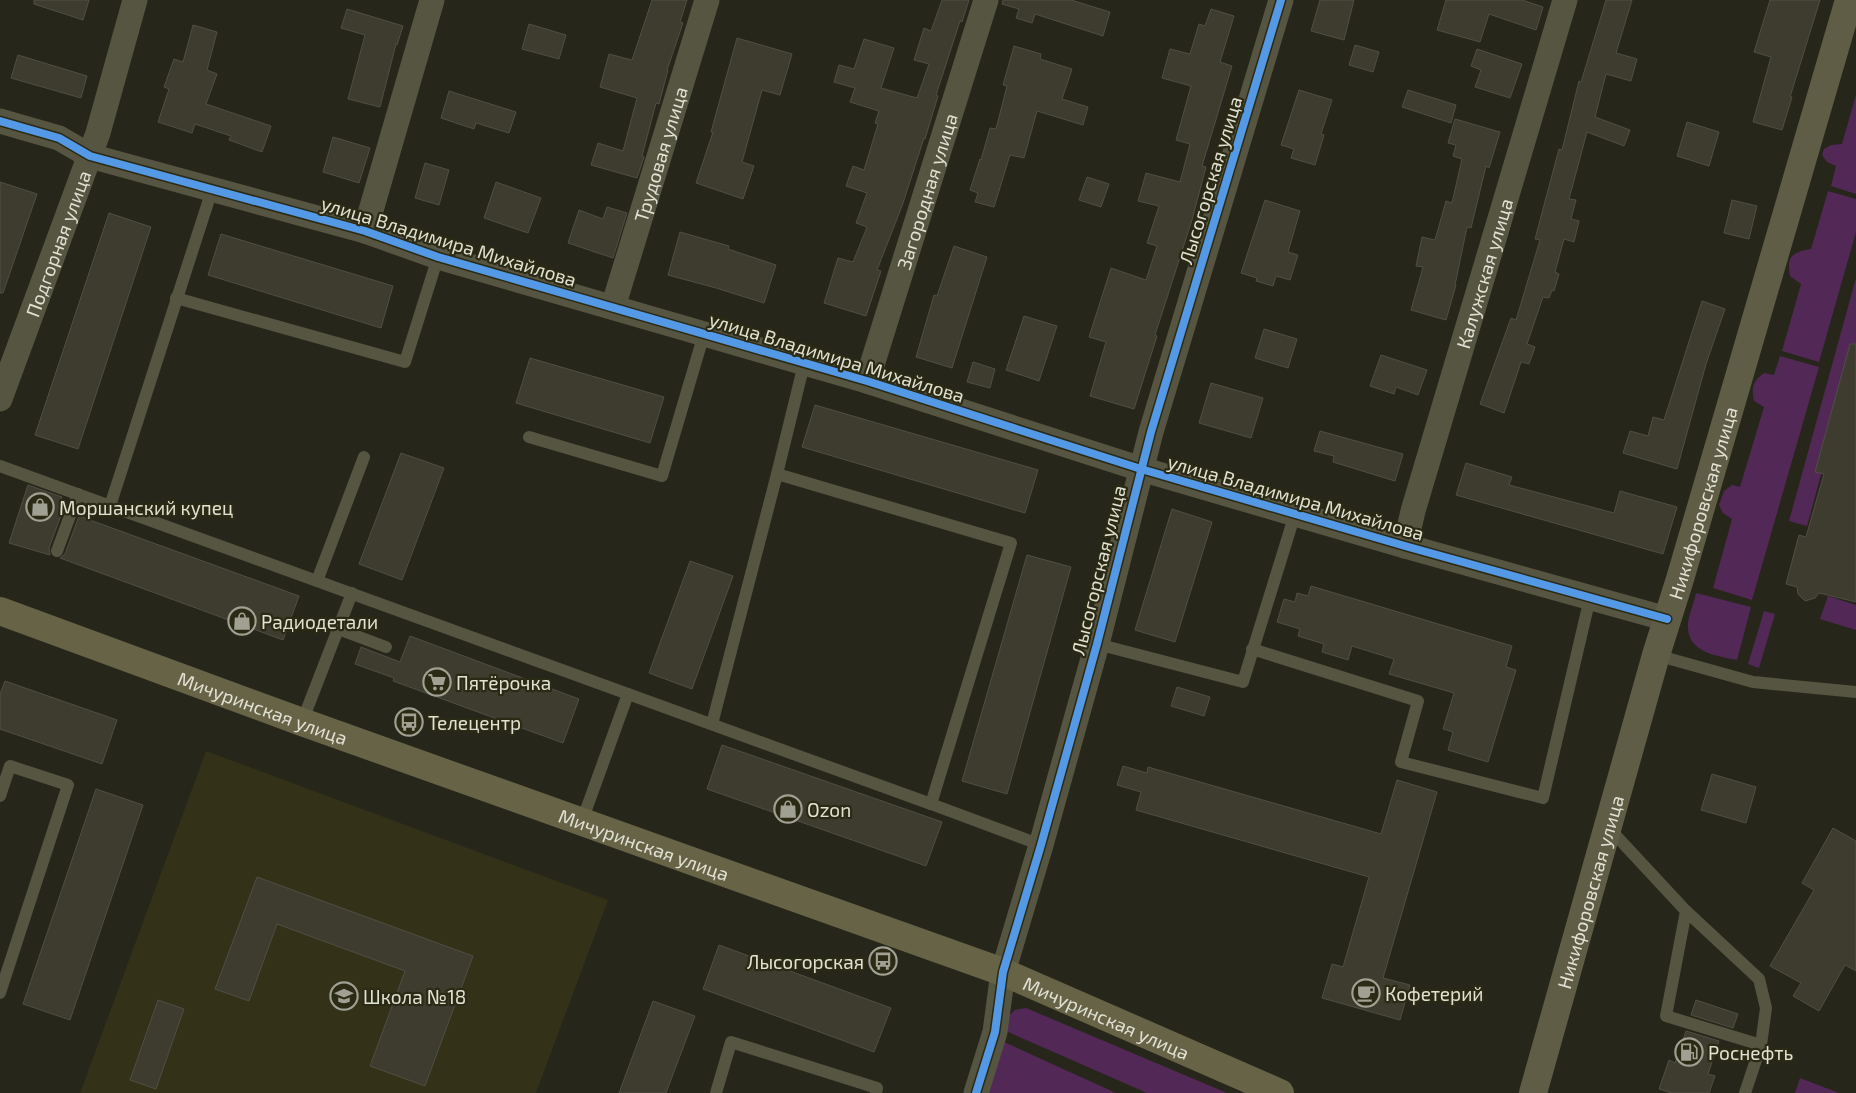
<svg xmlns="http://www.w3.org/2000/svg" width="1856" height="1093" font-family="'Exo 2',sans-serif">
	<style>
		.built { fill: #333117 }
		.green { fill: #522857 }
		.building { fill: #3d3c2e; stroke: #4f4f45 }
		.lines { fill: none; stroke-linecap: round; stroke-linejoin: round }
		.service { stroke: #565542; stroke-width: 12 }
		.minor { stroke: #565542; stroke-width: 25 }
		.secondary { stroke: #5f5d45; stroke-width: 28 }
		.primary { stroke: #666347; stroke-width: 28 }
		.cycleway-casing { stroke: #2b2a15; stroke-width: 11 }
		.cycleway { stroke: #5399e6; stroke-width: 8 }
		.labels { text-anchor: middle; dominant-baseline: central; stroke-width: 4.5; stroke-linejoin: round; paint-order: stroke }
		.street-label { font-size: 19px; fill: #e1e1d4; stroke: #2b2a15 }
		.poi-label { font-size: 19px; fill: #e1e1d4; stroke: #2b2a15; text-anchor: start }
	</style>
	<rect width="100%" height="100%" fill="#26261a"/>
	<path class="built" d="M206 751 608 900 536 1093H80Z"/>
	<g class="green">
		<path d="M1856 95V194L1831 186 1836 166 1827 162 1822 155 1824 149 1831 145 1842 144Z"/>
		<path d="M1828 191 1856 199V232L1819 362 1782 351 1801 284 1790 276C1786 256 1793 252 1811 249Z"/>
		<path d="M1856 278V345L1807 526 1789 521Z"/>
		<path d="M1780 356 1819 367 1752 600 1713 588 1732 519 1723 513 1719 505 1724 491 1732 485 1740 487 1764 407 1754 401C1751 387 1753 381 1764 373L1774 375Z"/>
		<path d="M1696 593 1751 607 1737 660C1718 656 1689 653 1688 628 1687 618 1694 604 1696 593Z"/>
		<path d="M1828 596 1856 605V630L1820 619Z"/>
		<path d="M1764 611 1775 614 1759 668 1748 664Z"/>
		<path d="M1026 1008 1227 1093H1147L1006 1031V1018L1015 1010Z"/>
		<path d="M1002 1041 1116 1093H986Z"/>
		<path d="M1800 1078 1839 1093H1795Z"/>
	</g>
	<g class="building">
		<path d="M34 0H89L83 20 34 4Z"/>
		<path d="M652 0H687L680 22 683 23 667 70H668L659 104 656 103 642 156 644 157 637 178 591 165 598 143 623 151 637 98 600 87 609 54 632 60Z"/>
		<path d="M942 0H969L962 22 960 21 936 95 938 96 925 139 924 138 902 206 877 270 881 271 866 316 824 303 838 258 853 262 867 227 856 223 867 193 846 186 853 166 864 170 878 124 875 123 879 111 850 102 855 88 834 82 839 65 854 69 864 39 894 48 881 88 917 98 929 64 914 60 924 28 931 31Z"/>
		<path d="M1003 0H1071L1110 12 1103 36 1035 14 1032 23 1016 18 1019 9 1002 4Z"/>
		<path d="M1320 0H1354L1344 40 1311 31Z"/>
		<path d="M1446 0H1522L1543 7 1536 30 1489 14 1480 42 1437 30Z"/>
		<path d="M1606 0H1632L1616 53 1637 59 1631 81 1606 74 1595 117 1630 130 1624 146 1587 132 1569 199 1576 200 1571 219 1579 221 1574 242 1564 239 1555 272 1559 274 1554 291 1552 290 1549 298 1543 297 1527 344 1535 347 1529 364 1521 362 1504 413 1480 404 1511 318 1516 320 1540 240 1535 239 1559 149 1562 150 1579 81 1581 82Z"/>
		<path d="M1770 0H1820L1790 97H1792L1782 130 1753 122 1771 57 1754 52Z"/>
		<path d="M347 9 403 26 397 45 396 44 380 107 348 99 365 35 341 28Z"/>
		<path d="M1211 9 1234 16 1220 62 1232 66 1202 166 1206 167 1192 220 1155 335 1157 336 1134 409 1090 396 1106 342 1089 337 1111 268 1146 280 1157 246 1147 243 1159 206 1138 201 1146 173 1180 182 1190 144 1176 140 1191 86 1162 78 1170 49 1190 54 1199 24 1205 26Z"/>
		<path d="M529 24 566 35 559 59 522 49Z"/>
		<path d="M193 25 217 32 207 70 217 74 206 104 271 126 262 152 229 140 231 136 195 124 192 133 158 122 169 89 164 87 174 59 183 62Z"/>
		<path d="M737 38 792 54 780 95 762 90 742 162 754 166 743 199 696 183 713 132H711Z"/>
		<path d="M1355 45 1379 52 1373 72 1349 65Z"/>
		<path d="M1014 46 1041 54 1040 59 1072 69 1062 99 1088 107 1083 125 1037 111 1024 158 1010 155 994 207 975 202 978 193 970 190 980 159 981 160 990 128 996 129 1007 86 1003 85Z"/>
		<path d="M1477 49 1522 64 1510 98 1475 87 1481 70 1471 66Z"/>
		<path d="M18 55 87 76 81 98 11 78Z"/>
		<path d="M1299 90 1332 100 1321 134 1324 135 1315 165 1291 158 1294 149 1281 145Z"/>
		<path d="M1408 90 1456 105 1451 123 1402 107Z"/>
		<path d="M449 91 516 112 509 133 476 123 474 129 441 118Z"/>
		<path d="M1455 119 1500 132 1489 168 1486 166 1471 228 1467 227 1455 285H1456L1446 320 1411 310 1423 267 1416 266 1422 237 1435 240 1446 201 1452 203 1462 159 1453 156 1456 145 1448 143Z"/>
		<path d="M1687 122 1719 132 1709 166 1677 156Z"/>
		<path d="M333 137 370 148 359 183 323 172Z"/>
		<path d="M425 163 449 170 439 205 415 198Z"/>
		<path d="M1087 177 1109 184 1101 207 1079 200Z"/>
		<path d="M0 182 37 194 3 293H0Z"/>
		<path d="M496 182 541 198 528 233 484 218Z"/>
		<path d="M1265 200 1300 211 1288 252 1298 255 1290 280 1276 276 1273 286 1256 281 1257 278 1241 273Z"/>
		<path d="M1732 200 1757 206 1749 239 1724 233Z"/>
		<path d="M607 207 627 213 613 258 568 243 579 210 603 219Z"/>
		<path d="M109 213 151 227 78 449 35 435Z"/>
		<path d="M680 232 729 246 728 249 776 265 764 303 716 288 668 275Z"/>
		<path d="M221 234 393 286 381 328 208 275Z"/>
		<path d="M954 246 987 257 952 368 916 357 934 295 937 296Z"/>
		<path d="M1702 301 1725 309 1706 364 1677 469 1623 453 1630 431 1648 436 1653 417 1664 420Z"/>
		<path d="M1024 316 1057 326 1039 381 1006 370Z"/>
		<path d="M1264 329 1297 339 1288 368 1255 358Z"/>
		<path d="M1850 344H1856V602L1819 593 1815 598 1805 601 1798 594 1797 587 1786 584 1799 535 1806 537 1824 474 1815 472Z"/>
		<path d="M1381 355 1427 370 1418 395 1396 387 1394 394 1370 386Z"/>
		<path d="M530 358 664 397 650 443 516 403Z"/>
		<path d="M973 362 995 369 990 388 967 382Z"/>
		<path d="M1211 383 1263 398 1251 438 1199 423Z"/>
		<path d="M815 405 1038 470 1025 513 802 447Z"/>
		<path d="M1320 431 1403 454 1395 481 1333 462 1334 456 1314 451Z"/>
		<path d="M401 453 444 468 402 580 359 564Z"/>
		<path d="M1466 463 1512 477 1509 485 1614 513 1620 491 1677 507 1663 554 1456 495Z"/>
		<path d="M28 485 62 497 58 508 63 510 49 548 50 555 9 543Z"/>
		<path d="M1172 509 1212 522 1175 642 1135 630Z"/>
		<path d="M79 516 299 596 283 640 60 558 65 554Z"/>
		<path d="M1027 555 1071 567 1007 794 962 781Z"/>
		<path d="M690 561 733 576 692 689 649 673Z"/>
		<path d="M1311 586 1512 646 1506 667 1516 670 1488 762 1448 750 1453 732 1443 729 1454 693 1389 674 1394 659 1352 646 1348 660 1322 652 1324 644 1298 636 1300 629 1277 622 1284 599 1295 602 1297 593 1308 596Z"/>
		<path d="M410 636 579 699 563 743 393 681 394 678 355 664 361 647 400 662Z"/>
		<path d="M5 681 117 720 102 764 0 729V694Z"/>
		<path d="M1177 687 1210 697 1204 716 1171 706Z"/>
		<path d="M722 745 942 822 926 866 707 789Z"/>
		<path d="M1123 766 1147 773 1148 767 1381 834 1397 780 1437 792 1383 978 1410 985 1400 1020 1322 998 1332 964 1343 967 1369 877 1136 810 1141 792 1117 785Z"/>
		<path d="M1712 774 1756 787 1746 823 1701 810Z"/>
		<path d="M96 789 143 805 70 1020 23 1004Z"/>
		<path d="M1833 828 1856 841V971L1845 965 1819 1011 1793 996 1801 983 1770 966 1814 890 1802 883Z"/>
		<path d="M257 877 473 956 425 1086 370 1066 405 971 277 924 249 1001 215 989Z"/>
		<path d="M719 945 891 1008 874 1052 703 989Z"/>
		<path d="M158 1000 184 1009 156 1089 130 1080Z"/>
		<path d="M1696 1000 1738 1014 1733 1028 1691 1015Z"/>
		<path d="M653 1001 695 1016 666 1093H619Z"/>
		<path d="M1686 1031 1719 1041 1708 1074 1715 1076 1709 1093H1672L1659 1089 1669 1060 1675 1063Z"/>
	</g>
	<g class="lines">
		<g class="service">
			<path d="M176 298 405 362 438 257"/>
			<path d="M804 364 777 474 1011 543 931 804 1041 845"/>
			<path d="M529 437 662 476 704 334"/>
			<path d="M0 466 931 804"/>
			<path d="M110 506 212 190"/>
			<path d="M57 551 78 494"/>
			<path d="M317 581 364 457"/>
			<path d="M338 629 386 647"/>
			<path d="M1097 644 1243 682 1295 514"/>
			<path d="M1252 649 1418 701 1401 762 1543 798 1590 598"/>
			<path d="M1656 655 1753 682 1856 692"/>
			<path d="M302 722 352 593"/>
			<path d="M712 724 777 474"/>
			<path d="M0 796 10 766 68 785 0 993"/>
			<path d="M582 821 628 694"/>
			<path d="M1607 826 1686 911 1666 1016 1761 1045 1745 1093"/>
			<path d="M1686 911 1759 979 1766 1008 1761 1045"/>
			<path d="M716 1093 731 1042 877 1088 876 1093"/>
		</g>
		<g class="minor">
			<path d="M0 121 59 138 90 156 365 231 438 257 867 381 1141 469 1405 546 1667 619"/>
			<path d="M365 231 432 0"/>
			<path id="s1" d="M613 307 707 0"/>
			<path id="s2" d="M867 381 986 0"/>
			<path id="s3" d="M0 399 98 133 135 0"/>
			<path id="s4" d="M1405 546 1413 511 1565 0"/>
			<path d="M976 1093 995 1032 1003 972 1041 845 1097 644 1151 432 1281 0"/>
		</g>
		<path class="secondary" id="s5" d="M1533 1093 1656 655 1680 579 1849 0"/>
		<path class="primary" id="s6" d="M0 611 302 722 1003 972 1280 1093"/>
		<g class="cycleway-casing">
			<g id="cycleway">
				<path d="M0 121 59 138 90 156 365 231 438 257 867 381 1141 469 1405 546 1667 619"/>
				<path d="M976 1093 995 1032 1003 972 1041 845 1097 644 1151 432 1281 0"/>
			</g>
		</g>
		<use href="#cycleway" class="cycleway"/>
	</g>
	<defs>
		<g id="shop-ring" transform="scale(1.4375)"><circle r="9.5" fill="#2b2a15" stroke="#a0a093" stroke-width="1.5"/><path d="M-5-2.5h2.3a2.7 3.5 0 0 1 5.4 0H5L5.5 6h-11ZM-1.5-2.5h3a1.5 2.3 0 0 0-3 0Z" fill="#a0a093"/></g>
		<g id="supermarket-ring" transform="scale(1.4375)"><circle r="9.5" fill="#2b2a15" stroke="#a0a093" stroke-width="1.5"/><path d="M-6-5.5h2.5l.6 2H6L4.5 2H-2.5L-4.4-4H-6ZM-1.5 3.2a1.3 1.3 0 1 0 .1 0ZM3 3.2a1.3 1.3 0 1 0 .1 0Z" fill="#a0a093"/></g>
		<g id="bus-ring" transform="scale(1.4375)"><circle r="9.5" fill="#2b2a15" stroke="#a0a093" stroke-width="1.5"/><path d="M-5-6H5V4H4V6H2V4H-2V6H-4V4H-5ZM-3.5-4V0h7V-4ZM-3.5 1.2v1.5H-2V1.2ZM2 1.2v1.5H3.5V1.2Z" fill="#a0a093"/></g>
		<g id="cafe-ring" transform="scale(1.4375)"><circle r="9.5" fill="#2b2a15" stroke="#a0a093" stroke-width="1.5"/><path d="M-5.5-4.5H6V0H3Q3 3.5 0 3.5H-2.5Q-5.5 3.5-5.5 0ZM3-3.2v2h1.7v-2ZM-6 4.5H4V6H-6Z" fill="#a0a093"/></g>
		<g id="school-ring" transform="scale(1.4375)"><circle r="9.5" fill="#2b2a15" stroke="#a0a093" stroke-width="1.5"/><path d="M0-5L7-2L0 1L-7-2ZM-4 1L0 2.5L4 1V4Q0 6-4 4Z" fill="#a0a093"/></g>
		<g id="fuel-ring" transform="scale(1.4375)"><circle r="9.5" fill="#2b2a15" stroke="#a0a093" stroke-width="1.5"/><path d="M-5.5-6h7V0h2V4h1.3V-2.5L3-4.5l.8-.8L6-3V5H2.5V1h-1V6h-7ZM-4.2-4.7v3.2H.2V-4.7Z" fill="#a0a093"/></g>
	</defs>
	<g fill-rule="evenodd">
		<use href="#shop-ring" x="40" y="507"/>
		<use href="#shop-ring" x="242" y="621"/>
		<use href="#supermarket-ring" x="437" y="682"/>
		<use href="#bus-ring" x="409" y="722"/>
		<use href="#shop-ring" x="788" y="809"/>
		<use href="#bus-ring" x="883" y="961"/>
		<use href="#cafe-ring" x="1366" y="993"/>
		<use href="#school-ring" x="344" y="996"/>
		<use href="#fuel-ring" x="1689" y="1052"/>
	</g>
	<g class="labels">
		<g class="street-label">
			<text stroke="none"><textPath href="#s1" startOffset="160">Трудовая улица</textPath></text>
			<text transform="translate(1210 180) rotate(-73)">Лысогорская улица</text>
			<text stroke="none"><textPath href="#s2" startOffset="199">Загородная улица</textPath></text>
			<text transform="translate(449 241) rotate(17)">улица Владимира Михайлова</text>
			<text stroke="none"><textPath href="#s3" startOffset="166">Подгорная улица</textPath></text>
			<text stroke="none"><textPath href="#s4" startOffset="284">Калужская улица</textPath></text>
			<text transform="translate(837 357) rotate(17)">улица Владимира Михайлова</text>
			<text transform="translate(1296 497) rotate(16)">улица Владимира Михайлова</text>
			<text stroke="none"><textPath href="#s5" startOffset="614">Никифоровская улица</textPath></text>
			<text transform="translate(1098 570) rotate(-76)">Лысогорская улица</text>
			<text stroke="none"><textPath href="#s6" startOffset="280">Мичуринская улица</textPath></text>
			<text stroke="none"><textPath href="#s6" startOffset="685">Мичуринская улица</textPath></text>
			<text stroke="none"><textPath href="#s5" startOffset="209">Никифоровская улица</textPath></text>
			<text stroke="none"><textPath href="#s6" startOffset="1179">Мичуринская улица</textPath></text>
		</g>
		<g class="poi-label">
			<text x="59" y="507">Моршанский купец</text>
			<text x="261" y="621">Радиодетали</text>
			<text x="456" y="682">Пятёрочка</text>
			<text x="428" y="722">Телецентр</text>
			<text x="807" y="809">Ozon</text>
			<text x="864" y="961" text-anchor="end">Лысогорская</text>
			<text x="1385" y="993">Кофетерий</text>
			<text x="363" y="996">Школа №18</text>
			<text x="1708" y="1052">Роснефть</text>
		</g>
	</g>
</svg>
